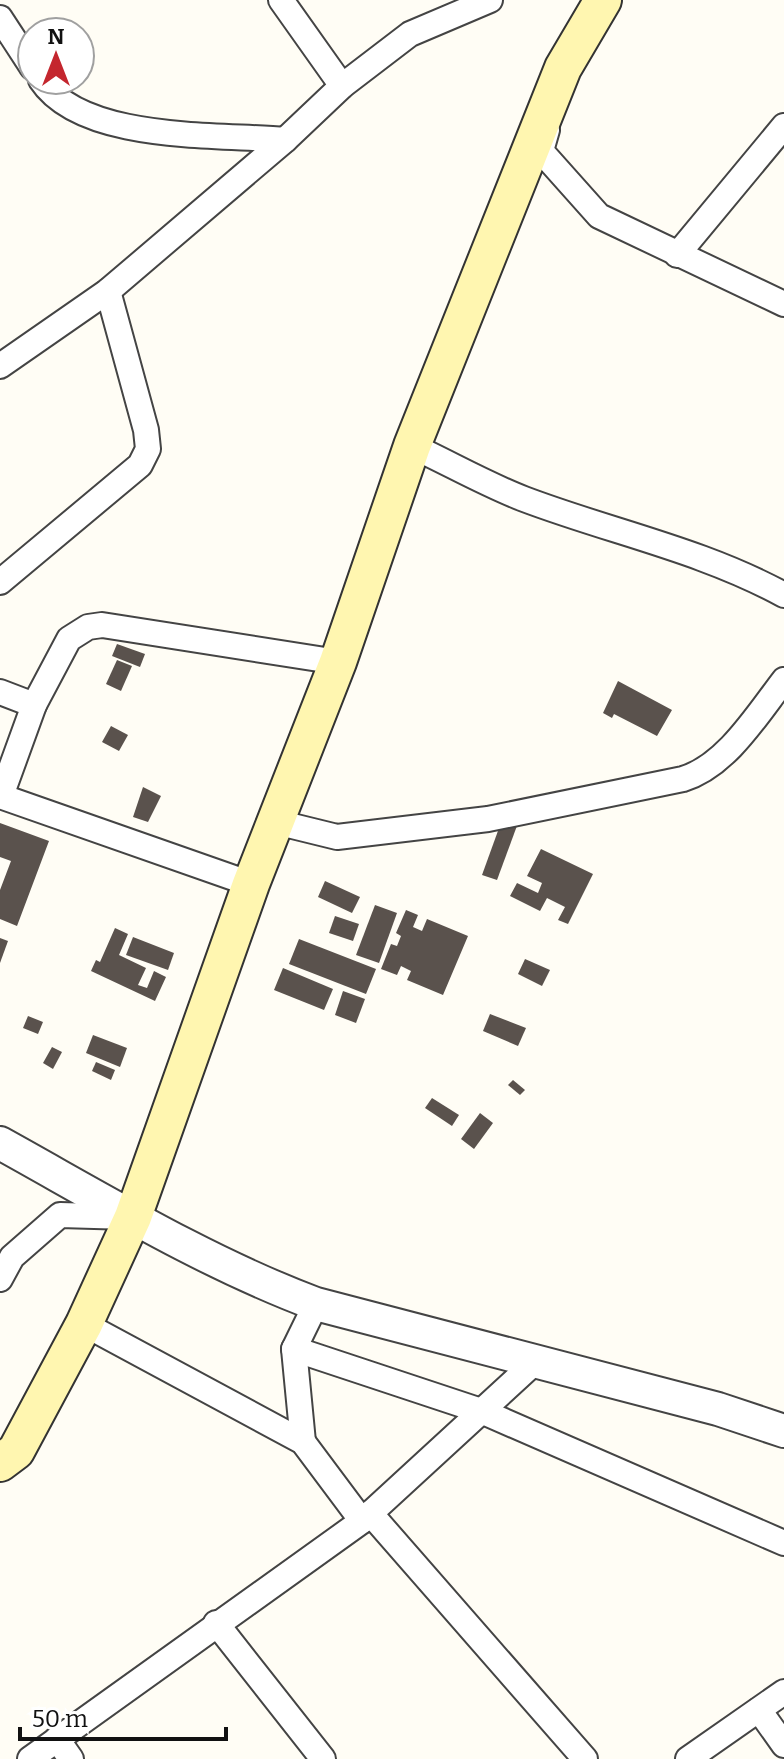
<svg xmlns="http://www.w3.org/2000/svg" width="784" height="1759" font-family="Bitter,serif">
	<style>
		.building { fill: #5a524d }
		.lines { fill: none; stroke-linecap: round; stroke-linejoin: round }
		.minor-casing { stroke: #444; stroke-width: 28 }
		.tertiary-casing { stroke: #444; stroke-width: 36 }
		.secondary-casing { stroke: #333; stroke-width: 40 }
		.minor { stroke: #fff; stroke-width: 24 }
		.tertiary { stroke: #fff; stroke-width: 32 }
		.secondary { stroke: #fff6b0; stroke-width: 36 }
	</style>
	<rect width="100%" height="100%" fill="#fffdf5"/>
	<g class="building">
		<path d="M117 644 145 654 140 667 112 656Z"/>
		<path d="M117 660 132 666 121 691 106 684Z"/>
		<path d="M618 681 672 710 657 736 614 714 612 718 603 713Z"/>
		<path d="M111 726 128 735 119 751 102 742Z"/>
		<path d="M143 787 161 796 148 822 133 817Z"/>
		<path d="M503 817 518 823 497 880 482 875Z"/>
		<path d="M0 823 49 841 17 926 0 919V890L11 861 0 857Z"/>
		<path d="M541 849 593 874 568 924 558 920 565 907 547 898 540 911 510 896 517 883 538 893 542 883 527 876Z"/>
		<path d="M325 881 360 897 352 913 318 897Z"/>
		<path d="M375 905 397 913 379 963 356 955Z"/>
		<path d="M406 910 418 915 413 927 422 931 427 919 468 936 443 995 407 980 411 971 401 966 397 975 381 969 391 944 397 946 401 936 396 933Z"/>
		<path d="M335 916 359 924 353 941 329 933Z"/>
		<path d="M115 928 128 934 119 955 146 968 138 985 147 988 154 971 166 977 155 1001 91 971 96 960 100 962Z"/>
		<path d="M133 937 174 953 168 970 126 955Z"/>
		<path d="M0 938 8 941 0 963Z"/>
		<path d="M299 939 376 969 366 994 289 964Z"/>
		<path d="M525 959 550 970 542 986 518 974Z"/>
		<path d="M283 968 333 989 324 1010 274 990Z"/>
		<path d="M343 991 365 999 356 1023 335 1015Z"/>
		<path d="M490 1014 526 1028 518 1046 483 1031Z"/>
		<path d="M28 1016 43 1022 38 1034 23 1028Z"/>
		<path d="M93 1035 127 1048 120 1067 86 1053Z"/>
		<path d="M52 1047 62 1052 53 1069 43 1063Z"/>
		<path d="M96 1062 115 1070 111 1080 92 1071Z"/>
		<path d="M513 1080 525 1090 520 1095 508 1085Z"/>
		<path d="M432 1098 459 1115 452 1126 425 1108Z"/>
		<path d="M480 1113 493 1123 474 1149 461 1139Z"/>
	</g>
	<g class="lines">
		<g class="minor-casing">
			<g id="minor">
				<path d="M281 0 342 86"/>
				<path d="M0 18 32 67"/>
				<path d="M41 80C82 142 217 134 285 140"/>
				<path d="M547 130 541 151 599 216 784 304"/>
				<path d="M677 255 784 126"/>
				<path d="M0 366 108 291 285 140 342 86 410 34 490 0"/>
				<path d="M412 446C449 463 485 484 524 499 611 532 702 550 784 595"/>
				<path d="M0 582 140 465 148 449 146 430 108 291"/>
				<path d="M0 692 34 705"/>
				<path d="M0 796 251 884"/>
				<path d="M1 796 34 705 69 639 88 627 102 625 338 662"/>
				<path d="M276 822 337 837 488 819 683 779C726 766 757 715 784 680"/>
				<path d="M0 1279 12 1257 60 1215 129 1217"/>
				<path d="M84 1324 303 1442 362 1521"/>
				<path d="M294 1349 481 1411 784 1543"/>
				<path d="M303 1442 294 1349 316 1304"/>
				<path d="M370 1513 585 1759"/>
				<path d="M216 1623 323 1759"/>
				<path d="M759 1710 784 1745"/>
				<path d="M57 1739 71 1759"/>
				<path d="M30 1759 362 1521 535 1362"/>
				<path d="M688 1759 784 1692"/>
			</g>
		</g>
		<g class="tertiary-casing">
			<path id="tertiary" d="M0 1143C103 1200 206 1263 316 1304L718 1409 784 1431"/>
		</g>
		<g class="secondary-casing">
			<path id="secondary" d="M0 1463 16 1451 84 1324 133 1217 251 884 338 662 412 446 563 68 603 0"/>
		</g>
		<use href="#minor" class="minor"/>
		<use href="#tertiary" class="tertiary"/>
		<use href="#secondary" class="secondary"/>
	</g>
	<g transform="translate(56 56)"><circle r="38" fill="#ffffff" stroke="#a0a0a0" stroke-width="2"/>
	<path d="M0-6L14 30L0 20L-14 30Z" fill="#c4262e"/>
	<text y="-12" font-size="22" font-weight="bold" text-anchor="middle" fill="#111111">N</text>
	</g>
	<path d="M20 1727v12h206v-12" fill="none" stroke="#111111" stroke-width="4"/>
	<text x="32" y="1727" font-size="24" fill="#111111" stroke="#ffffff" stroke-width="6" paint-order="stroke">50 m</text>
</svg>
